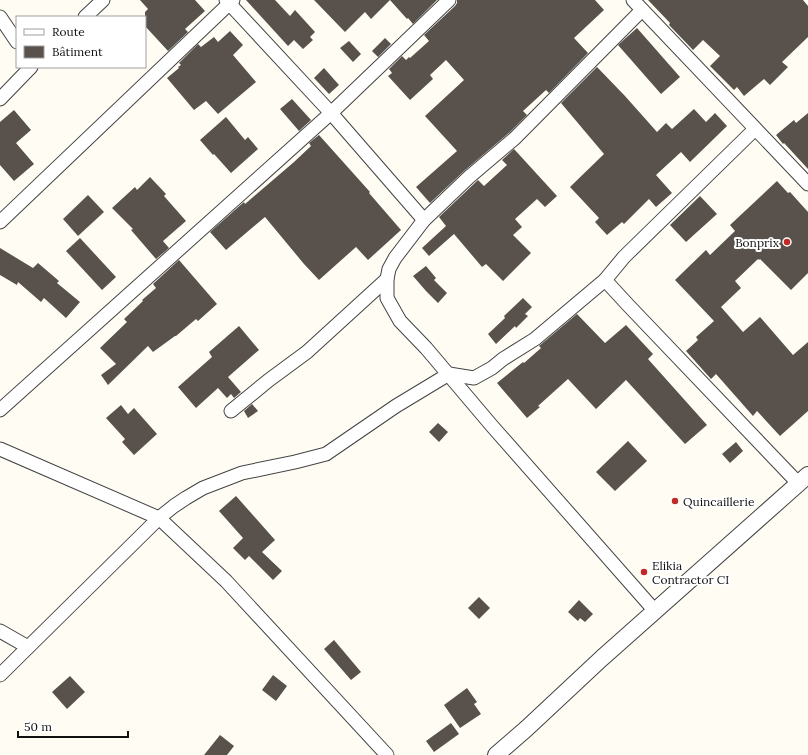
<svg xmlns="http://www.w3.org/2000/svg" width="808" height="755" font-family="Lora,serif">
	<style>
		.building { fill: #59524c }
		.lines { fill: none; stroke-linecap: round; stroke-linejoin: round }
		.minor-casing { stroke: #434343; stroke-width: 15 }
		.tertiary-casing { stroke: #434343; stroke-width: 18 }
		.minor { stroke: #fff; stroke-width: 13 }
		.tertiary { stroke: #fff; stroke-width: 16 }
		.poi-dot { fill: #c02b27; stroke: #fff; stroke-width: 1.5 }
		.labels { text-anchor: middle; dominant-baseline: central; stroke-width: 4; stroke-linejoin: round; paint-order: stroke }
		.poi-label { font-size: 12px; fill: #101010; stroke: #fff; text-anchor: start }
	</style>
	<rect width="100%" height="100%" fill="#fffdf3"/>
	<g class="building">
		<path d="M140 0H195L205 11 185 29 188 32 168 51 145 26V12L148 9Z"/>
		<path d="M246 0H275L290 16 295 10 315 32 310 37 313 40 303 49 294 40 288 46Z"/>
		<path d="M314 0H437L413 24 408 18 407 19 390 0 371 19 365 12 345 32Z"/>
		<path d="M457 0H595L604 10 574 38 588 53 549 93 546 90 523 111 527 115 510 132 464 171 430 203 416 187 457 151 425 116 464 80 446 60 430 75 433 79 410 100 388 76 392 73 389 69 402 56 406 60 409 57 410 58 429 41 424 35 455 6 457 3Z"/>
		<path d="M648 0H803L808 6V37L782 62 788 67 770 85 764 79 744 96 737 87 734 90 710 66 720 56 703 40 693 50 669 25 670 23Z"/>
		<path d="M637 28 680 77 661 94 618 45Z"/>
		<path d="M230 31 243 45 233 55 256 82 218 114 206 101 194 110 167 78 179 68 178 67 181 65 179 63 198 44 201 47 214 37 218 42Z"/>
		<path d="M385 38 391 44 378 57 372 51Z"/>
		<path d="M349 41 361 54 353 62 340 48Z"/>
		<path d="M597 67 625 96 657 132 666 123 672 129 694 109 706 122 715 113 727 126 690 162 681 152 656 175 672 193 656 207 649 199 624 224 622 222 607 235 595 222 599 218 570 187 604 154 561 103Z"/>
		<path d="M324 68 339 85 329 94 314 78Z"/>
		<path d="M292 99 311 120 299 131 280 109Z"/>
		<path d="M14 110 31 130 16 143 34 164 14 181 0 165V122Z"/>
		<path d="M808 113V169L784 143 783 144 776 135 794 120 796 123Z"/>
		<path d="M226 117 245 140 248 137 258 149 231 173 214 154 213 155 200 140Z"/>
		<path d="M319 135 370 192 369 193 401 230 368 260 356 247 319 280 304 264 265 217 226 250 210 232 244 202 245 204 294 162 311 146 309 143Z"/>
		<path d="M514 149 557 196 545 207 537 199 515 219 522 227 513 235 531 253 503 281 486 264 482 267 454 234 429 256 422 248 446 226 439 217 478 180 484 186 507 165 502 160Z"/>
		<path d="M150 177 166 194 164 196 186 221 163 241 169 248 156 259 131 230 133 229 112 208 135 187 137 190Z"/>
		<path d="M777 181 788 193 790 192 808 212V273L791 290 760 259 759 260 758 259 735 281 741 288 721 307 743 332 760 317 793 355 808 342V411L780 436 757 411 753 416 716 374 711 379 686 351 698 340 696 337 714 321 675 280 706 250 710 255 735 231 730 225Z"/>
		<path d="M88 195 104 212 78 236 63 219Z"/>
		<path d="M700 196 717 214 686 242 670 225Z"/>
		<path d="M80 238 116 277 102 290 66 251Z"/>
		<path d="M0 248 33 268 38 263 59 281 57 283 80 302 66 318 44 298 41 302 18 282 17 285 0 275Z"/>
		<path d="M179 260 217 304 198 321 196 319 176 336H175L153 352 148 346 108 385 101 375 116 364 100 348 127 322 124 319 143 301 142 300 156 288 153 284Z"/>
		<path d="M426 266 436 278 434 280 447 293 438 303 426 291 413 276Z"/>
		<path d="M523 298 532 307 525 314 528 316 516 328 515 326 496 344 488 334 505 318 504 316Z"/>
		<path d="M577 314 605 343 626 325 653 354 648 359 707 425 685 444 626 380 596 409 568 379 538 406 540 407 527 418 497 383 523 362 524 363 541 348 539 346Z"/>
		<path d="M239 326 259 350 228 377 241 392 234 398 231 394 227 398 218 388 196 408 178 387 212 357 209 352Z"/>
		<path d="M252 404 258 411 248 418 244 411Z"/>
		<path d="M121 405 128 414 134 408 157 434 134 455 122 442 125 439 106 418Z"/>
		<path d="M438 423 448 432 439 442 429 432Z"/>
		<path d="M628 441 647 461 615 491 596 472Z"/>
		<path d="M736 442 743 451 730 463 722 454Z"/>
		<path d="M236 496 275 540 262 552 282 571 273 580 249 556 245 560 233 548 243 538 219 511Z"/>
		<path d="M479 597 490 608 479 619 468 608Z"/>
		<path d="M579 600 593 614 585 622 580 618 578 621 568 612Z"/>
		<path d="M334 640 361 672 351 680 324 649Z"/>
		<path d="M273 675 287 686 276 701 262 690Z"/>
		<path d="M70 676 85 692 67 709 52 692Z"/>
		<path d="M467 688 477 702 474 704 481 714 460 728 444 705Z"/>
		<path d="M451 723 459 734 434 752 426 741Z"/>
		<path d="M220 735 234 746 227 755H204Z"/>
	</g>
	<g class="lines">
		<g class="minor-casing">
			<g id="minor">
				<path d="M226 0 331 113 424 220"/>
				<path d="M633 0 808 184"/>
				<path d="M642 10 515 138 469 177 424 220 395 258 389 269 387 279V298L400 321 426 348 492 426 655 611"/>
				<path d="M0 17 17 42"/>
				<path d="M85 17 103 0"/>
				<path d="M0 99 31 67"/>
				<path d="M0 222 233 0"/>
				<path d="M605 280 628 305 798 483"/>
				<path d="M0 410 331 113 449 0"/>
				<path d="M231 411 269 380 307 352 387 279"/>
				<path d="M0 449 159 518 226 581 387 755"/>
				<path d="M0 631 28 647"/>
				<path d="M0 675 159 518 174 506 186 498 203 488 242 473 295 462 326 454 396 406 449 374 474 378 492 368 503 359 535 339 605 280 624 257 755 129"/>
			</g>
		</g>
		<g class="tertiary-casing">
			<path id="tertiary" d="M496 755 526 729 602 658 808 475"/>
		</g>
		<use href="#minor" class="minor"/>
		<use href="#tertiary" class="tertiary"/>
	</g>
	<g class="poi-dot">
		<circle cx="787" cy="242" r="4"/>
		<circle cx="675" cy="501" r="4"/>
		<circle cx="644" cy="572" r="4"/>
	</g>
	<g class="labels">
		<g class="poi-label">
			<text x="779" y="242" text-anchor="end">Bonprix</text>
			<text x="683" y="501">Quincaillerie</text>
			<text x="652" y="565">Elikia<tspan x="652" dy="14">Contractor CI</tspan></text>
		</g>
	</g>
	<rect x="16" y="16" width="130" height="52" fill="#ffffff" stroke="#9f9f9f"/>
	<rect x="24" y="29" width="20" height="6" fill="#ffffff" stroke="#9f9f9f"/>
	<text x="52" y="36" font-size="12" fill="#101010">Route</text>
	<rect x="24" y="46" width="20" height="12" fill="#59524c" stroke="#9f9f9f"/>
	<text x="52" y="56" font-size="12" fill="#101010">Bâtiment</text>
	<path d="M18 731v6h110v-6" fill="none" stroke="#101010" stroke-width="2"/>
	<text x="24" y="731" font-size="12" fill="#101010" stroke="#ffffff" stroke-width="3" paint-order="stroke">50 m</text>
</svg>
